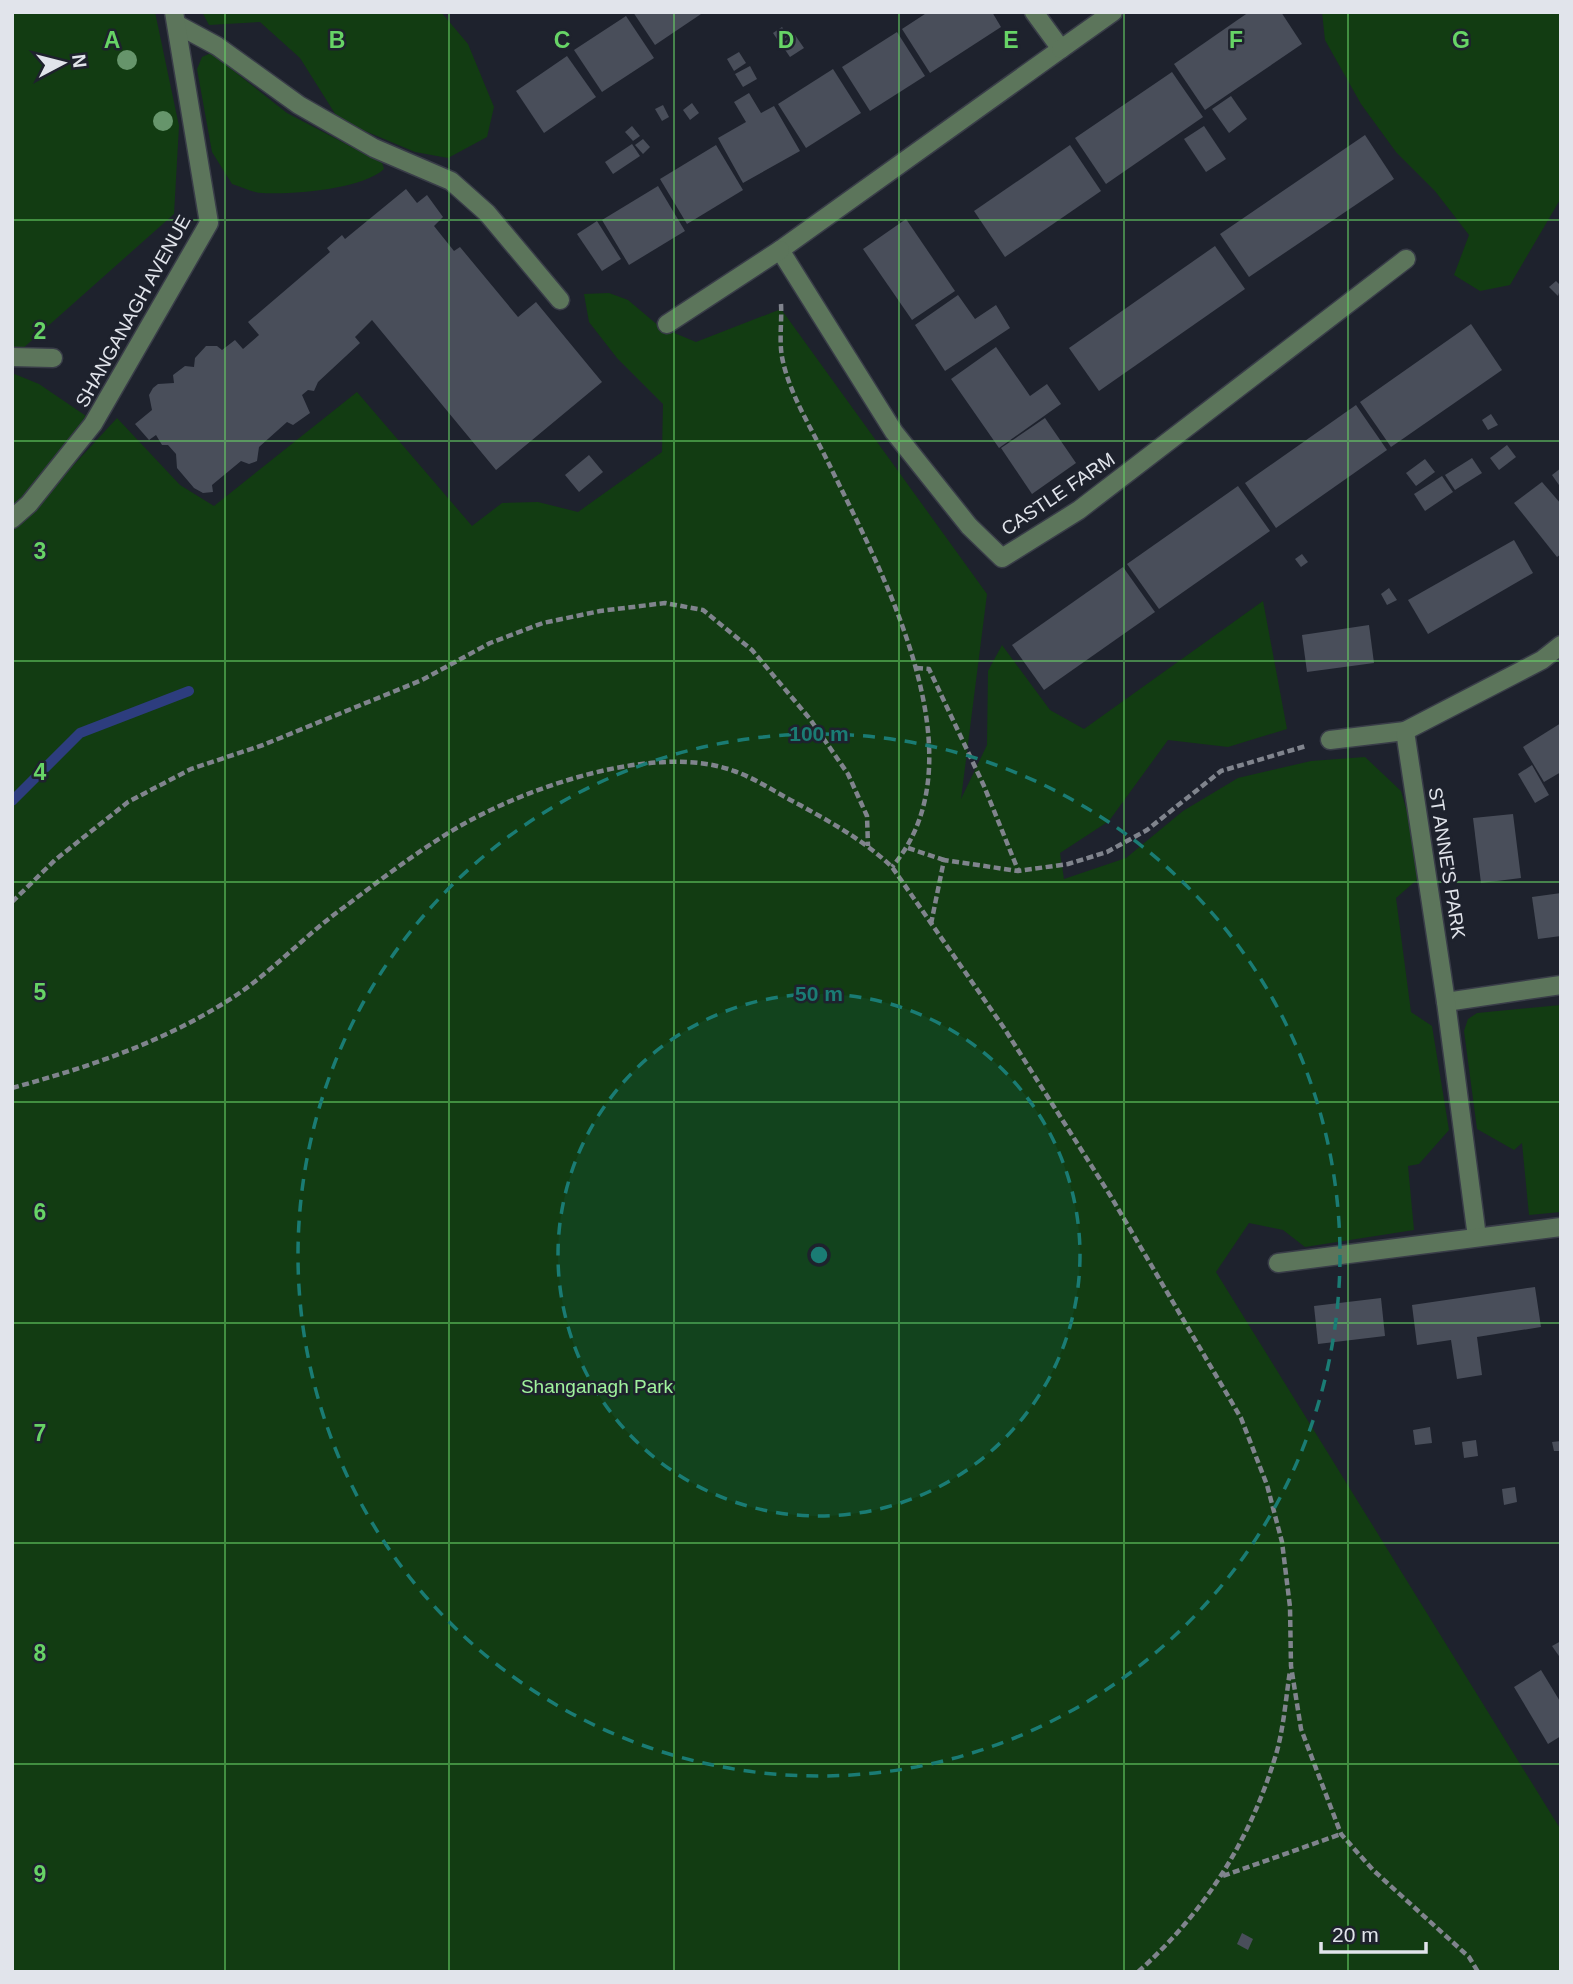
<svg xmlns="http://www.w3.org/2000/svg" width="1573" height="1984" font-family="Arial,sans-serif">
	<style>
		.green { fill: #123c12 }
		.lines { fill: none; stroke-linecap: round; stroke-linejoin: round }
		.stream { stroke: #2d3d7e; stroke-width: 10 }
		.building { fill: #494e5a }
		.minor-casing { stroke: #393d48; stroke-width: 21 }
		.path { stroke: #80848d; stroke-width: 4.5; stroke-dasharray: 7 3.5; stroke-linecap: butt }
		.minor { stroke: #5c755b; stroke-width: 18 }
		.tree { fill: #66956b }
		.grid { fill: none; stroke: #67d466; stroke-width: 2; stroke-opacity: 0.55 }
		.ring { fill: none; stroke: #1a7c74; stroke-width: 3.5; stroke-dasharray: 12 9 }
		.labels { text-anchor: middle; dominant-baseline: central; stroke-width: 5; stroke-linejoin: round; paint-order: stroke }
		.street-label { font-size: 19px; fill: #e1e4eb; stroke: #1e222d }
		.park-label { font-size: 19px; fill: #a0f39d; stroke: #1e222d }
		.grid-label { font-size: 23px; text-anchor: middle; font-weight: bold; fill: #67d466; stroke: #1e222d; stroke-width: 5; stroke-linejoin: round; paint-order: stroke }
		.centre { fill: #1a7c74; stroke: #1e222d; stroke-width: 3.5 }
		.ring-label { font-size: 21px; text-anchor: middle; font-weight: bold; fill: #1a7c74; stroke: #1e222d; stroke-width: 5; stroke-linejoin: round; paint-order: stroke }
	</style>
	<rect width="100%" height="100%" fill="#1e222d"/>
	<g class="green">
		<path d="M12 12H155L179 126 174 214 21 350 12 348Z"/>
		<path d="M202 12H441L468 44 494 107 487 137 448 158 415 152 339 120 300 58 260 22 209 25Z"/>
		<path d="M1322 12H1561V198L1510 285 1480 291 1454 275 1469 235 1435 191 1396 152 1361 104 1325 40Z"/>
		<path d="M211 53 287 113 382 163 384 169C363 189 292 195 263 193 253 193 242 187 232 184L212 152 197 69 202 57Z"/>
		<path d="M609 293 628 300 660 327 696 342 781 309 987 594 961 799 987 745 988 671 1002 645 1050 710 1084 729 1263 601 1287 729 1228 747 1168 740 1109 821 1060 853 1064 879 1126 858 1183 811 1238 778 1311 761 1365 757 1401 791 1412 829 1419 878 1396 898 1411 1012 1432 1026 1449 1130 1419 1164 1408 1166 1414 1230 1305 1247 1283 1230 1249 1223 1216 1272 1561 1830V1972H12V532L117 418 180 485 214 506 357 392 472 526 502 503 538 502 578 512 662 452 663 404 617 358 589 322 584 294Z"/>
		<path d="M12 373 39 384 86 416 44 478 12 506Z"/>
		<path d="M1561 1005V1212L1529 1215 1522 1143 1514 1150 1477 1129 1464 1031 1468 1019 1477 1013Z"/>
	</g>
	<g class="lines">
		<path class="stream" d="M12 801 80 733 189 691"/>
	</g>
	<g class="building">
		<path d="M633 12H704L655 45Z"/>
		<path d="M928 12H992L1001 27 930 73 902 29Z"/>
		<path d="M1249 12H1281L1302 44 1205 110 1174 64Z"/>
		<path d="M626 16 654 58 602 92 574 50Z"/>
		<path d="M782 27 788 36 779 42 773 33Z"/>
		<path d="M897 32 925 76 870 111 842 67Z"/>
		<path d="M795 35 804 48 790 57 781 44Z"/>
		<path d="M739 52 746 63 734 71 727 59Z"/>
		<path d="M567 56 596 97 544 133 516 91Z"/>
		<path d="M750 66 757 79 743 87 735 74Z"/>
		<path d="M833 69 861 113 806 148 778 104Z"/>
		<path d="M1172 72 1203 117 1106 184 1075 138Z"/>
		<path d="M749 93 761 113 774 106 800 151 743 183 718 138 746 122 734 102Z"/>
		<path d="M1231 96 1247 119 1229 133 1212 109Z"/>
		<path d="M692 103 699 113 690 120 683 110Z"/>
		<path d="M663 105 669 117 662 121 655 109Z"/>
		<path d="M632 126 640 136 633 141 625 132Z"/>
		<path d="M1204 126 1226 159 1206 172 1184 139Z"/>
		<path d="M1365 135 1394 179 1249 277 1220 234Z"/>
		<path d="M643 139 650 147 643 154 635 145Z"/>
		<path d="M632 144 640 156 613 174 605 162Z"/>
		<path d="M716 145 743 190 687 224 660 179Z"/>
		<path d="M1070 145 1101 191 1005 257 974 211Z"/>
		<path d="M658 186 685 231 629 265 602 220Z"/>
		<path d="M406 189 417 203 427 195 443 217 434 226 454 251 460 247 518 317 536 302 602 382 496 470 372 320 355 337 360 343 318 382 314 391 308 390 302 395 310 413 293 425 287 422 259 447 257 461 249 464 241 461 212 485 213 492 203 493 194 488 177 468 176 454 168 445H162L156 435 149 440 135 424 152 410 149 395 153 388 158 384 174 383 173 375 185 366 194 367 195 358 206 346H217L222 350 235 340 243 349 259 335 248 322 330 252 327 248 342 235 345 239Z"/>
		<path d="M906 219 955 291 912 320 863 249Z"/>
		<path d="M597 221 621 259 602 271 577 234Z"/>
		<path d="M1215 246 1245 289 1099 391 1069 348Z"/>
		<path d="M1556 281 1561 286 1558 296 1549 287Z"/>
		<path d="M958 295 975 319 996 305 1010 328 945 371 915 325Z"/>
		<path d="M1471 324 1502 370 1391 447 1360 402Z"/>
		<path d="M996 347 1030 396 1047 384 1061 404 999 448 951 379Z"/>
		<path d="M1356 405 1387 450 1276 528 1245 483Z"/>
		<path d="M1491 414 1498 425 1488 430 1482 420Z"/>
		<path d="M1045 418 1076 463 1032 494 1001 448Z"/>
		<path d="M1507 445 1516 457 1499 470 1490 458Z"/>
		<path d="M589 455 603 472 579 492 565 475Z"/>
		<path d="M1472 458 1482 473 1455 490 1445 475Z"/>
		<path d="M1425 459 1435 472 1416 486 1406 473Z"/>
		<path d="M1561 468V488L1552 475Z"/>
		<path d="M1442 476 1453 492 1425 511 1414 494Z"/>
		<path d="M1542 482 1561 504V554L1557 557 1514 503Z"/>
		<path d="M1238 486 1270 531 1159 609 1127 564Z"/>
		<path d="M1514 540 1533 573 1428 634 1408 600Z"/>
		<path d="M1302 554 1308 562 1301 567 1295 559Z"/>
		<path d="M1123 567 1155 612 1044 690 1012 645Z"/>
		<path d="M1389 588 1397 600 1387 605 1381 594Z"/>
		<path d="M1369 625 1374 663 1307 672 1302 635Z"/>
		<path d="M1561 723V772L1544 782 1523 747Z"/>
		<path d="M1532 765 1549 795 1535 803 1518 774Z"/>
		<path d="M1513 814 1521 878 1481 883 1473 818Z"/>
		<path d="M1561 893V936L1538 939 1532 897Z"/>
		<path d="M1535 1287 1541 1327 1477 1337 1482 1375 1457 1379 1451 1340 1417 1345 1412 1305Z"/>
		<path d="M1381 1298 1385 1336 1318 1344 1314 1306Z"/>
		<path d="M1430 1427 1432 1443 1415 1445 1413 1430Z"/>
		<path d="M1476 1440 1478 1456 1464 1458 1462 1442Z"/>
		<path d="M1561 1441V1451H1554L1552 1442Z"/>
		<path d="M1515 1487 1517 1502 1504 1505 1502 1489Z"/>
		<path d="M1561 1641V1659L1552 1646Z"/>
		<path d="M1541 1670 1561 1703V1736L1548 1744 1514 1687Z"/>
		<path d="M1242 1933 1253 1939 1248 1950 1237 1944Z"/>
	</g>
	<g class="lines">
		<g class="minor-casing">
			<g id="minor">
				<path d="M1034 12 1061 49 780 250 894 432 969 526 1002 558 1079 510 1406 259"/>
				<path d="M178 25 217 46 299 105 374 148 451 181 487 213 560 300"/>
				<path d="M1061 49 1113 12"/>
				<path d="M667 324 780 250"/>
				<path d="M12 357 53 358"/>
				<path d="M12 519 29 504 93 424 209 223 174 12"/>
				<path d="M1330 740 1405 731"/>
				<path d="M1446 1002 1561 985"/>
				<path d="M1477 1237 1446 1002 1405 731 1542 660 1561 645"/>
				<path d="M1278 1263 1561 1227"/>
			</g>
		</g>
		<g class="path">
			<path d="M781 304C782 321 779 340 782 357 789 394 813 431 829 464 881 571 985 758 892 867"/>
			<path d="M916 668 929 669 984 786 1018 870"/>
			<path d="M908 848 944 860"/>
			<path d="M12 902 55 860 128 802 191 769 263 745 422 680 490 643 543 623 600 611 665 603 703 610 752 650 810 719 848 774 867 816 868 846"/>
			<path d="M931 924 944 860 1018 871 1068 864 1107 852 1147 830 1221 771 1306 746"/>
			<path d="M12 1088C89 1067 164 1042 232 998 272 972 304 936 343 908 383 878 425 845 469 821 537 784 659 743 734 771 757 779 778 794 800 805 832 823 865 841 892 867L1004 1028 1110 1195 1241 1418 1267 1485 1282 1542 1290 1607 1291 1666 1301 1729 1341 1834 1373 1870 1469 1957 1478 1972"/>
			<path d="M1223 1876 1341 1834"/>
			<path d="M1138 1972C1207 1910 1251 1839 1277 1751 1284 1725 1286 1697 1290 1671"/>
		</g>
		<use href="#minor" class="minor"/>
	</g>
	<g class="tree">
		<circle cx="127" cy="60" r="10"/>
		<circle cx="163" cy="121" r="10"/>
	</g>
	<path class="grid" d="M225 12V1972M449 12V1972M674 12V1972M899 12V1972M1124 12V1972M1348 12V1972M12 220H1561M12 441H1561M12 661H1561M12 882H1561M12 1102H1561M12 1323H1561M12 1543H1561M12 1764H1561"/>
	<circle cx="819" cy="1255" r="261" fill="#1a7c74" fill-opacity=".12"/>
	<g class="ring">
		<circle cx="819" cy="1255" r="261"/>
		<circle cx="819" cy="1255" r="521"/>
	</g>
	<g class="labels">
		<g class="street-label">
			<text transform="translate(133 311) rotate(-61)">SHANGANAGH AVENUE</text>
			<text transform="translate(1058 494) rotate(-34)">CASTLE FARM</text>
			<text transform="translate(1447 863) rotate(81)">ST ANNE'S PARK</text>
		</g>
		<g class="park-label">
			<text x="597" y="1386">Shanganagh Park</text>
		</g>
	</g>
	<g class="grid-label">
		<text x="112" y="48">A</text>
		<text x="337" y="48">B</text>
		<text x="562" y="48">C</text>
		<text x="786" y="48">D</text>
		<text x="1011" y="48">E</text>
		<text x="1236" y="48">F</text>
		<text x="1461" y="48">G</text>
		<text x="40" y="339">2</text>
		<text x="40" y="559">3</text>
		<text x="40" y="780">4</text>
		<text x="40" y="1000">5</text>
		<text x="40" y="1220">6</text>
		<text x="40" y="1441">7</text>
		<text x="40" y="1661">8</text>
		<text x="40" y="1882">9</text>
	</g>
	<circle cx="819" cy="1255" r="10" class="centre"/>
	<g class="ring-label">
		<text x="819" y="741">100 m</text>
		<text x="819" y="1001">50 m</text>
	</g>
	<rect width="1573" height="1984" fill="none" stroke="#e1e4eb" stroke-width="28"/>
	<g transform="translate(63 63) rotate(83)" stroke="#1e222d" stroke-width="5" paint-order="stroke">
	<path d="M0-5L12 26L0 18L-12 26Z" fill="#e1e4eb"/>
	<text y="-10" font-size="19" font-weight="bold" text-anchor="middle" fill="#e1e4eb">N</text>
	</g>
	<path d="M1321 1942v10h105v-10" fill="none" stroke="#e1e4eb" stroke-width="3.5"/>
	<text x="1332" y="1942" font-size="21" fill="#e1e4eb" stroke="#1e222d" stroke-width="5" paint-order="stroke">20 m</text>
</svg>
